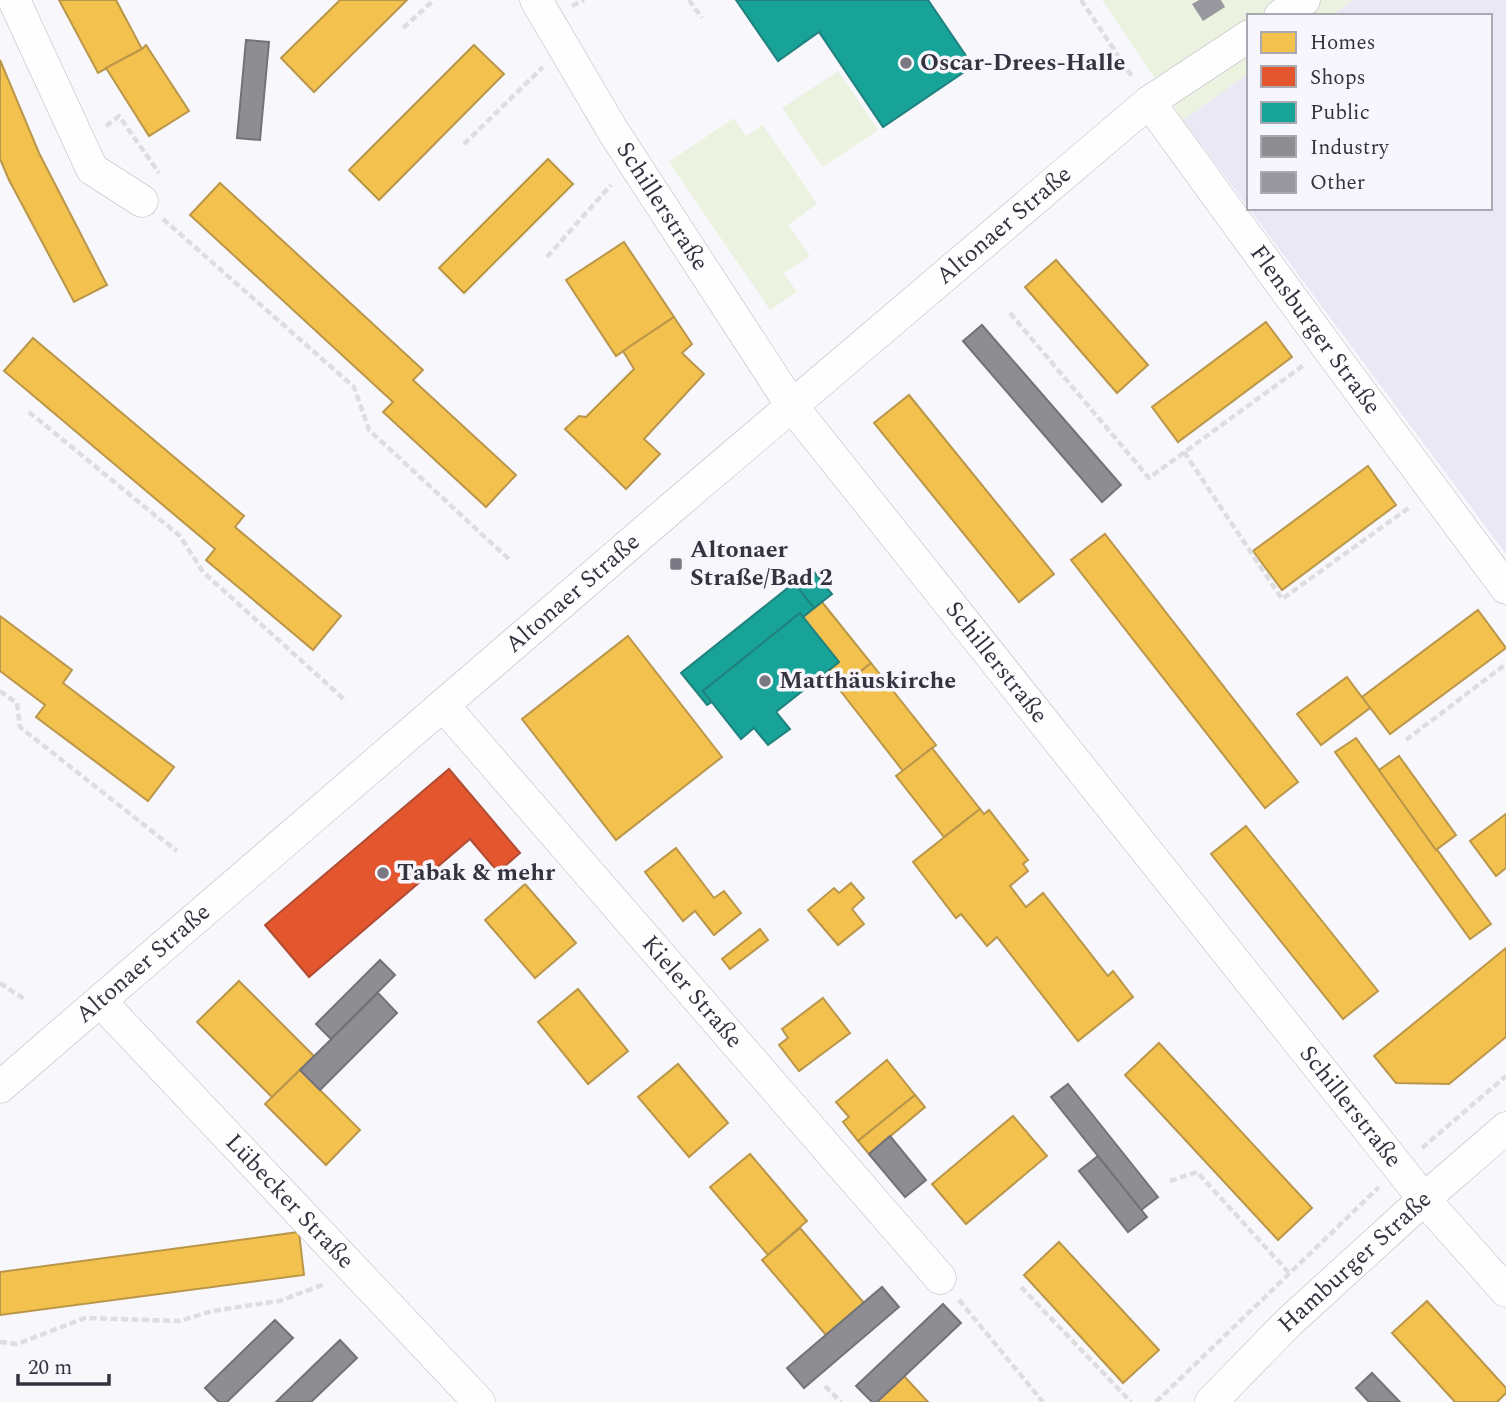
<svg xmlns="http://www.w3.org/2000/svg" width="1506" height="1402" font-family="Spectral,serif">
	<style>
		.built { fill: #eae8f4 }
		.green { fill: #ecf2e0 }
		.homes { fill: #f2c14e; stroke: #ba964a; stroke-width: 2 }
		.shops { fill: #e4572e; stroke: #b04c33; stroke-width: 2 }
		.public { fill: #17a398; stroke: #20817e; stroke-width: 2 }
		.industry { fill: #8d8d92; stroke: #737279; stroke-width: 2 }
		.building { fill: #99979e }
		.lines { fill: none; stroke-linecap: round; stroke-linejoin: round }
		.minor-casing { stroke: #b8b7be; stroke-width: 33 }
		.path { stroke: #dedddf; stroke-width: 4.5; stroke-dasharray: 7 3.5; stroke-linecap: butt }
		.minor { stroke: #fefeff; stroke-width: 32 }
		.poi-dot { fill: #7a7882; stroke: #f7f6fd; stroke-width: 2.5 }
		.labels { text-anchor: middle; dominant-baseline: central; stroke-width: 7; stroke-linejoin: round; paint-order: stroke }
		.poi-label { font-size: 24px; font-weight: bold; fill: #363340; stroke: #f7f6fd; text-anchor: start }
		.street-label { font-size: 24px; fill: #363340; stroke: #f7f6fd }
	</style>
	<rect width="100%" height="100%" fill="#f8f7fc"/>
	<path class="built" d="M1353 0H1506V554L1183 120 1249 73V208H1490V16H1331Z"/>
	<g class="green">
		<path d="M1102 0H1353L1331 16H1249V73L1183 120Z"/>
		<path d="M838 71 878 130 823 167 782 108Z"/>
		<path d="M734 118 746 136 763 125 817 204 788 225 810 256 784 273 797 292 770 310 669 162Z"/>
	</g>
	<g class="homes">
		<path d="M59 0H116L142 49 98 73Z"/>
		<path d="M340 0H407L314 92 281 58Z"/>
		<path d="M146 45 189 111 149 136 106 68 142 49Z"/>
		<path d="M474 45 504 74 379 200 349 170Z"/>
		<path d="M0 60 39 153 107 285 74 302 9 180 0 159Z"/>
		<path d="M548 159 573 184 464 293 439 268Z"/>
		<path d="M220 183 423 370 413 380 516 475 486 507 383 412 393 402 190 215Z"/>
		<path d="M624 242 674 317 616 356 566 280Z"/>
		<path d="M1056 260 1148 365 1117 393 1025 287Z"/>
		<path d="M674 317 692 344 682 353 704 374 644 439 660 454 626 489 565 429 579 416 586 417 634 369 623 351Z"/>
		<path d="M1266 322 1292 357 1178 442 1152 407Z"/>
		<path d="M33 338 244 516 235 527 341 616 313 650 206 560 215 549 4 371Z"/>
		<path d="M909 395 1054 574 1019 602 874 423Z"/>
		<path d="M1368 466 1396 505 1282 590 1253 551Z"/>
		<path d="M1105 534 1298 782 1265 808 1071 560Z"/>
		<path d="M822 602 871 663 839 689 826 672 839 662 803 617Z"/>
		<path d="M1478 610 1506 648 1390 734 1362 697Z"/>
		<path d="M0 616 72 670 63 683 174 767 148 801 36 717 45 705 0 671Z"/>
		<path d="M628 636 722 757 616 840 522 719Z"/>
		<path d="M871 663 936 745 903 771 839 689Z"/>
		<path d="M1347 677 1370 708 1321 745 1297 714Z"/>
		<path d="M1356 738 1491 924 1470 939 1335 752Z"/>
		<path d="M932 748 980 809 944 837 896 776Z"/>
		<path d="M1399 756 1456 835 1436 850 1379 770Z"/>
		<path d="M980 809 984 814 989 810 1028 860 1023 864 1028 871 1010 886 1026 907 1043 893 1108 976 1113 971 1133 997 1078 1041 997 937 987 946 961 914 956 918 913 862Z"/>
		<path d="M1506 814V868L1496 876 1470 841Z"/>
		<path d="M1246 826 1378 991 1343 1019 1211 854Z"/>
		<path d="M676 848 714 898 724 891 741 913 714 935 695 911 683 921 645 872Z"/>
		<path d="M851 883 864 898 852 909 864 924 838 945 808 910 834 888 839 893Z"/>
		<path d="M525 884 576 943 535 978 485 920Z"/>
		<path d="M760 929 768 940 730 969 722 959Z"/>
		<path d="M1506 948V1037L1449 1084 1396 1083 1374 1056Z"/>
		<path d="M239 981 314 1056 272 1097 197 1022Z"/>
		<path d="M578 989 628 1051 588 1084 538 1022Z"/>
		<path d="M823 998 850 1033 799 1071 779 1045 788 1038 782 1029Z"/>
		<path d="M1159 1043 1312 1208 1278 1240 1125 1075Z"/>
		<path d="M887 1060 915 1095 858 1141 843 1122 849 1117 836 1102Z"/>
		<path d="M678 1064 728 1123 689 1157 638 1097Z"/>
		<path d="M300 1070 360 1130 326 1165 265 1104Z"/>
		<path d="M915 1095 925 1107 869 1154 858 1141Z"/>
		<path d="M1013 1116 1047 1156 966 1224 932 1184Z"/>
		<path d="M750 1154 807 1221 768 1255 710 1187Z"/>
		<path d="M800 1228 864 1303 826 1335 762 1260Z"/>
		<path d="M299 1232 304 1275 0 1315V1272Z"/>
		<path d="M1059 1242 1159 1350 1123 1383 1024 1275Z"/>
		<path d="M1427 1301 1506 1388V1393L1497 1402H1455L1392 1333Z"/>
		<path d="M904 1376 928 1402H877Z"/>
	</g>
	<path class="shops" d="M449 769 520 853 498 872 470 839 309 977 265 925Z"/>
	<g class="public">
		<path d="M736 0H928L973 66 883 127 819 32 778 61Z"/>
		<path d="M814 572 832 594 814 608 796 586Z"/>
		<path d="M794 583 814 608 803 617 800 613 703 691 712 702 707 705 681 673Z"/>
		<path d="M800 613 839 662 776 712 790 729 768 745 754 728 741 739 703 691Z"/>
	</g>
	<g class="industry">
		<path d="M246 40 269 42 260 140 237 138Z"/>
		<path d="M982 325 1121 485 1102 502 963 341Z"/>
		<path d="M380 960 395 975 331 1039 316 1024Z"/>
		<path d="M378 993 397 1013 320 1090 300 1070Z"/>
		<path d="M1068 1084 1158 1197 1141 1210 1051 1097Z"/>
		<path d="M890 1136 926 1180 905 1197 869 1154Z"/>
		<path d="M1098 1156 1147 1217 1128 1232 1079 1171Z"/>
		<path d="M882 1287 899 1307 804 1388 787 1368Z"/>
		<path d="M943 1304 961 1323 877 1402H872L856 1386Z"/>
		<path d="M275 1320 293 1338 227 1402H219L205 1388Z"/>
		<path d="M340 1340 357 1358 311 1402H276Z"/>
		<path d="M1372 1373 1400 1402H1369L1356 1388Z"/>
	</g>
	<path class="building" d="M1199 0H1221L1225 7 1203 21 1192 4Z"/>
	<g class="lines">
		<g class="minor-casing">
			<g id="minor">
				<path d="M14 0 92 169 142 201"/>
				<path id="s1" d="M536 0 613 131 792 406 1424 1199 1506 1291"/>
				<path d="M1280 16 1304 0"/>
				<path id="s2" d="M1149 102 1328 348 1506 588"/>
				<path id="s3" d="M443 705 940 1278"/>
				<path id="s4" d="M100 1001 479 1402"/>
				<path id="s5" d="M0 1087 674 506 1149 102 1249 36"/>
				<path id="s6" d="M1211 1402 1289 1322 1424 1199 1506 1128"/>
			</g>
		</g>
		<g class="path">
			<path d="M689 0 702 18"/>
			<path d="M1081 0 1133 78"/>
			<path d="M572 6 584 0"/>
			<path d="M403 28 434 0"/>
			<path d="M106 126 119 116 159 173"/>
			<path d="M464 144 543 67"/>
			<path d="M163 219 354 387 369 430 511 561"/>
			<path d="M547 257 611 185"/>
			<path d="M1010 313 1149 478 1304 365"/>
			<path d="M29 412 180 536 203 572 346 701"/>
			<path d="M1184 452 1282 599 1410 507"/>
			<path d="M0 691 17 703 20 727 177 851"/>
			<path d="M1406 740 1506 664"/>
			<path d="M0 983 26 1000"/>
			<path d="M1422 1148 1506 1076"/>
			<path d="M1170 1181 1197 1172 1289 1273"/>
			<path d="M1021 1287 1131 1402"/>
			<path d="M959 1300 1043 1402"/>
			<path d="M0 1342 17 1344 85 1318 180 1321 212 1311 279 1301 325 1284"/>
			<path d="M825 1386 841 1402"/>
			<path d="M1156 1402 1379 1187"/>
		</g>
		<use href="#minor" class="minor"/>
	</g>
	<g class="poi-dot">
		<circle cx="906" cy="63" r="7"/>
		<rect x="669" y="557" width="14" height="14" rx="3.5"/>
		<circle cx="765" cy="681" r="7"/>
		<circle cx="383" cy="873" r="7"/>
	</g>
	<g class="labels">
		<g class="poi-label">
			<text x="920" y="63">Oscar-Drees-Halle</text>
			<text x="690" y="550">Altonaer<tspan x="690" dy="28">Straße/Bad 2</tspan></text>
			<text x="779" y="681">Matthäuskirche</text>
			<text x="397" y="873">Tabak &amp; mehr</text>
		</g>
		<g class="street-label">
			<text stroke="none"><textPath href="#s1" startOffset="242">Schillerstraße</textPath></text>
			<text stroke="none"><textPath href="#s5" startOffset="1323">Altonaer Straße</textPath></text>
			<text stroke="none"><textPath href="#s2" startOffset="282">Flensburger Straße</textPath></text>
			<text stroke="none"><textPath href="#s5" startOffset="756">Altonaer Straße</textPath></text>
			<text stroke="none"><textPath href="#s1" startOffset="808">Schillerstraße</textPath></text>
			<text stroke="none"><textPath href="#s5" startOffset="189">Altonaer Straße</textPath></text>
			<text stroke="none"><textPath href="#s3" startOffset="380">Kieler Straße</textPath></text>
			<text stroke="none"><textPath href="#s1" startOffset="1376">Schillerstraße</textPath></text>
			<text stroke="none"><textPath href="#s4" startOffset="276">Lübecker Straße</textPath></text>
			<text stroke="none"><textPath href="#s6" startOffset="201">Hamburger Straße</textPath></text>
		</g>
	</g>
	<rect x="1247" y="14" width="245" height="196" fill="#f7f6fd" stroke="#aaa8b1" stroke-width="2"/>
	<rect x="1261" y="32" width="35" height="21" fill="#f2c14e" stroke="#aaa8b1" stroke-width="2"/>
	<text x="1310" y="49" font-size="21" fill="#363340">Homes</text>
	<rect x="1261" y="66" width="35" height="21" fill="#e4572e" stroke="#aaa8b1" stroke-width="2"/>
	<text x="1310" y="84" font-size="21" fill="#363340">Shops</text>
	<rect x="1261" y="102" width="35" height="21" fill="#17a398" stroke="#aaa8b1" stroke-width="2"/>
	<text x="1310" y="119" font-size="21" fill="#363340">Public</text>
	<rect x="1261" y="136" width="35" height="21" fill="#8d8d92" stroke="#aaa8b1" stroke-width="2"/>
	<text x="1310" y="154" font-size="21" fill="#363340">Industry</text>
	<rect x="1261" y="172" width="35" height="21" fill="#99979e" stroke="#aaa8b1" stroke-width="2"/>
	<text x="1310" y="189" font-size="21" fill="#363340">Other</text>
	<path d="M18 1374v10h91v-10" fill="none" stroke="#363340" stroke-width="3.5"/>
	<text x="28" y="1374" font-size="21" fill="#363340" stroke="#f7f6fd" stroke-width="5" paint-order="stroke">20 m</text>
</svg>
